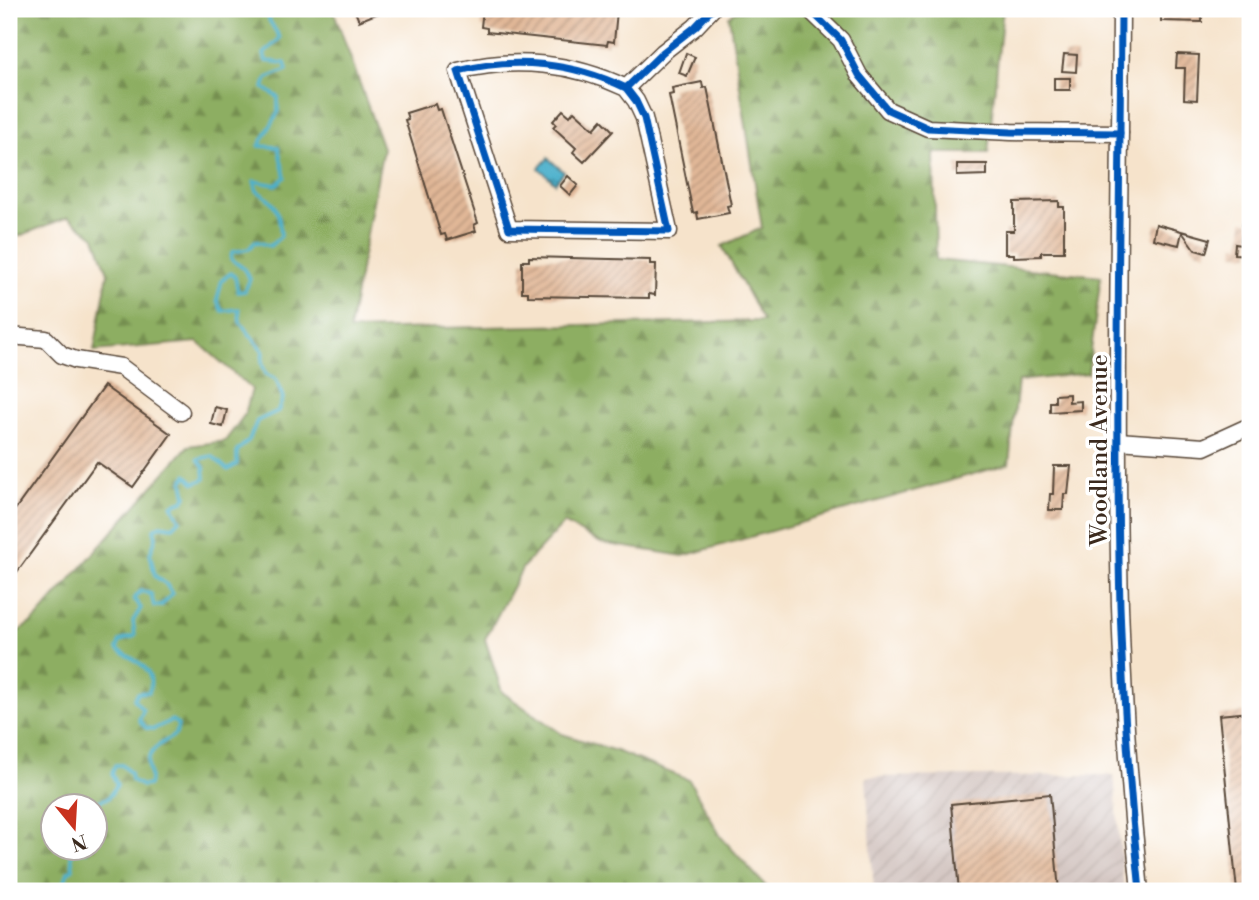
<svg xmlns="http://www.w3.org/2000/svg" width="1259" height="900" font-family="'Libre Bodoni',serif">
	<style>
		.industrial { fill: url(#industrial-furrows) }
		.forest { fill: url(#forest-firs); stroke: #646c40; stroke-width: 2; fill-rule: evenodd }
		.water { fill: url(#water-ripples); stroke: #446e75; stroke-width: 2 }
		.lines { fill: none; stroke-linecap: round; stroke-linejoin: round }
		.stream { stroke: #4db1cc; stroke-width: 3.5 }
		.building { fill: url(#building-hatch) }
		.minor-casing { stroke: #574638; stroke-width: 19 }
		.minor { stroke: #fff; stroke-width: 16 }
		.cycleway-casing { stroke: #fff; stroke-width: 11 }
		.cycleway { stroke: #0057b8; stroke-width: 7 }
		.labels { text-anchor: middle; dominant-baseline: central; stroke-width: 7; stroke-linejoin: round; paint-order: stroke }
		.street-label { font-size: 24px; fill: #3b2a1e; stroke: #fff }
	</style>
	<defs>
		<pattern id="industrial-furrows" width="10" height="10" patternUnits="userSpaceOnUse" patternTransform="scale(1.75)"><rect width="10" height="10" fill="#cfc0bb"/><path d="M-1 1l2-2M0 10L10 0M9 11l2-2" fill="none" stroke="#b3a5a0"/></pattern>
		<pattern id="forest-firs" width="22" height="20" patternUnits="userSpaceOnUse" patternTransform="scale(1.75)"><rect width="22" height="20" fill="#8dae62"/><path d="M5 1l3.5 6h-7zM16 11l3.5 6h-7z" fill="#748e50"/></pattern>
		<pattern id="water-ripples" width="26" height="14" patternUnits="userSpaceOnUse" patternTransform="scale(1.75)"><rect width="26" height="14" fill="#4db1cc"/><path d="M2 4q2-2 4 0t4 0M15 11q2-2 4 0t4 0" fill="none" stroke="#4190a5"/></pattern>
		<pattern id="building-hatch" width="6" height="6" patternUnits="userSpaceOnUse" patternTransform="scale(1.75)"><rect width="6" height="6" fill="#e1b797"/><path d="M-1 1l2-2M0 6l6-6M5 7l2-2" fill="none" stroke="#b8957b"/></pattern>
	</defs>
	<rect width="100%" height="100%" fill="#fff"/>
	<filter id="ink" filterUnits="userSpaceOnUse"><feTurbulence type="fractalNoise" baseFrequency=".0143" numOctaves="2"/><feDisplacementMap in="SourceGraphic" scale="14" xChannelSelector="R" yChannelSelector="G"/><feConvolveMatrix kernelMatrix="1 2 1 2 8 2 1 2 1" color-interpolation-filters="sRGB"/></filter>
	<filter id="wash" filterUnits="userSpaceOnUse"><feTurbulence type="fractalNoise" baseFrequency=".00686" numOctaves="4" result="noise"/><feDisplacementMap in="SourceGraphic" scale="28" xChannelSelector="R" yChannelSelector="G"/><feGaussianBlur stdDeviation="1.57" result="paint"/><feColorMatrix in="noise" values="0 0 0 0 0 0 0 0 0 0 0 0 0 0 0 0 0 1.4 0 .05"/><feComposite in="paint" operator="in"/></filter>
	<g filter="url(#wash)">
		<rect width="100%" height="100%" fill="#f6e3cb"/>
		<path class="industrial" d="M1114 775 1124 891H874L866 777Z"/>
		<path class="forest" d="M9 9H333L383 148 349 330 763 321 722 246 762 228 729 17 738 9H1003L988 153H934L936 260 1101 276 1088 373 1018 381 1009 464 683 556 601 543 564 523 523 567 485 639 502 692 562 734 616 751 689 780 721 837 770 891H9V638L36 619 188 446 225 441 245 414 252 389 198 342 94 351 108 273 95 237 68 217 9 240ZM52 806H94V848H52Z"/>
		<path class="water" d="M548 158 564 172 555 183 539 168Z"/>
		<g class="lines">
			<g class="stream">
				<path d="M94 808 96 802 108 798 117 785 112 774 115 765H122L130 773 131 780 142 786 149 785C152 776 148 772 148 763 149 748 165 742 176 734L178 725 172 720 154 729 146 728 139 720 143 710 134 699 138 693 149 692C157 667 135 661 117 649L120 641 135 636 133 621 141 608 134 599 141 591 151 594 154 606H161L172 594 166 584 155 576 150 554 156 537 154 529 160 525 173 527 180 520 172 505 183 501 186 496 183 482 186 475 195 483 205 479 204 467 198 459 212 456 228 470 237 464V451L249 440 257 421 278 411 283 398 276 379 266 374 262 363 263 351 240 322 239 309 222 311 217 300 222 280 231 273 235 277 238 292 245 291 250 279 243 268 231 259 232 252 249 249 255 241 270 246 281 236C279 212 278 203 257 191L254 181 276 185 285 177 278 147 259 146 278 113V97L264 88 267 78 287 70 285 63 266 61 264 54 280 38 269 20V9"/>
				<path d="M94 815 100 820V826L94 828"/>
				<path d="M52 891 54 887 64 883 68 872 73 869 71 853 86 851 85 848"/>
			</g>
		</g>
		<g id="blocks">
			<g class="building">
				<path d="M354 9H388L359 21Z"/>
				<path d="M483 9H611V11H617L614 42 608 41 607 45 487 32V28L481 27Z"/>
				<path d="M1161 9H1178V12L1202 13V22L1161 21Z"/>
				<path d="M686 53 695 57 687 76 679 73Z"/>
				<path d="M1064 54 1077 55 1076 72 1062 71Z"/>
				<path d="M1177 54 1199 55 1197 100 1184 99 1185 68H1176Z"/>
				<rect x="1054" y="78" width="16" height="12"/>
				<path d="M702 82 703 88 707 87 731 205 727 206 729 213 698 219 697 212 693 213 669 95 673 94 672 88Z"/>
				<path d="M435 104 437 110 441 109 478 223 474 225 476 231 447 240 445 234 441 235 405 120 408 119 406 113Z"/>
				<path d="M563 110 570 116 574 111 594 129 602 120 613 131 584 162 573 152 576 148 553 127 556 124 553 121Z"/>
				<path d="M957 164H987V175L957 176Z"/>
				<path d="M568 176 578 185 570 195 560 186Z"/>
				<path d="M1059 201V207H1064V252H1041V256L1014 257V254H1005V231H1014V202Z"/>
				<path d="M1243 221 1250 222V255L1234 254 1235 244 1241 245Z"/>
				<path d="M1156 224 1210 239 1206 253 1195 250 1182 232 1179 245 1153 239Z"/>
				<path d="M529 257 650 260V264H656L655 295 649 294V298L528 296V292H522V261H529Z"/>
				<path d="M104 386 171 434 133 487 97 462 9 583V518Z"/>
				<path d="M1069 394V402L1081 401V410L1050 412V402H1055V395Z"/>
				<path d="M215 407 227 410 223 427 211 424Z"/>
				<path d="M1054 466H1071L1068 494H1064L1063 510H1049L1050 494H1053Z"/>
				<path d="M1250 712V891H1237L1219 715Z"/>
				<path d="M1050 794 1059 891H959L951 804Z"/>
			</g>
		</g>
	</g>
	<g filter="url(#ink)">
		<use href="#blocks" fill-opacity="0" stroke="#574638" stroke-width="2"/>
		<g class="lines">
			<g class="minor-casing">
				<g id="minor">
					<path d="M809 9 841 40 859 75 888 110 928 128 1011 132 1120 133"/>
					<path d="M1121 9C1120 208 1115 407 1120 606 1123 701 1130 797 1140 891"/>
					<path d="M626 88 636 101 644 118 669 231 509 229 458 71C514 56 574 63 626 88L663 52 695 27 712 9"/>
					<path d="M9 336 46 339 62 355 76 360 121 367 181 412"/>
					<path d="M1118 441 1204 447 1250 426"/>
				</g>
			</g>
			<use href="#minor" class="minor"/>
			<g class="cycleway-casing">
				<g id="cycleway">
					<path d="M809 9 841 40 859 75 888 110 928 128 1011 132 1120 133"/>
					<path d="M1121 9C1120 208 1115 407 1120 606 1123 701 1130 797 1140 891"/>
					<path d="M626 88 636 101 644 118 669 231 509 229 458 71C514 56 574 63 626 88L663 52 695 27 712 9"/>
				</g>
			</g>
			<use href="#cycleway" class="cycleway"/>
		</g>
	</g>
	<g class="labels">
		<g class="street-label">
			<text transform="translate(1100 450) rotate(-90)">Woodland Avenue</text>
		</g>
	</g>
	<rect width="1259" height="900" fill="none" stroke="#fff" stroke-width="35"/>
	<g transform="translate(74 827) rotate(162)"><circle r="33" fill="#ffffff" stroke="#b1aaa5" stroke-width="2"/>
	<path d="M0-5L12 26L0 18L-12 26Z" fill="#c8321e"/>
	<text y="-10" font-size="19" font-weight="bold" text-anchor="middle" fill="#3b2a1e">N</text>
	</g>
</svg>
